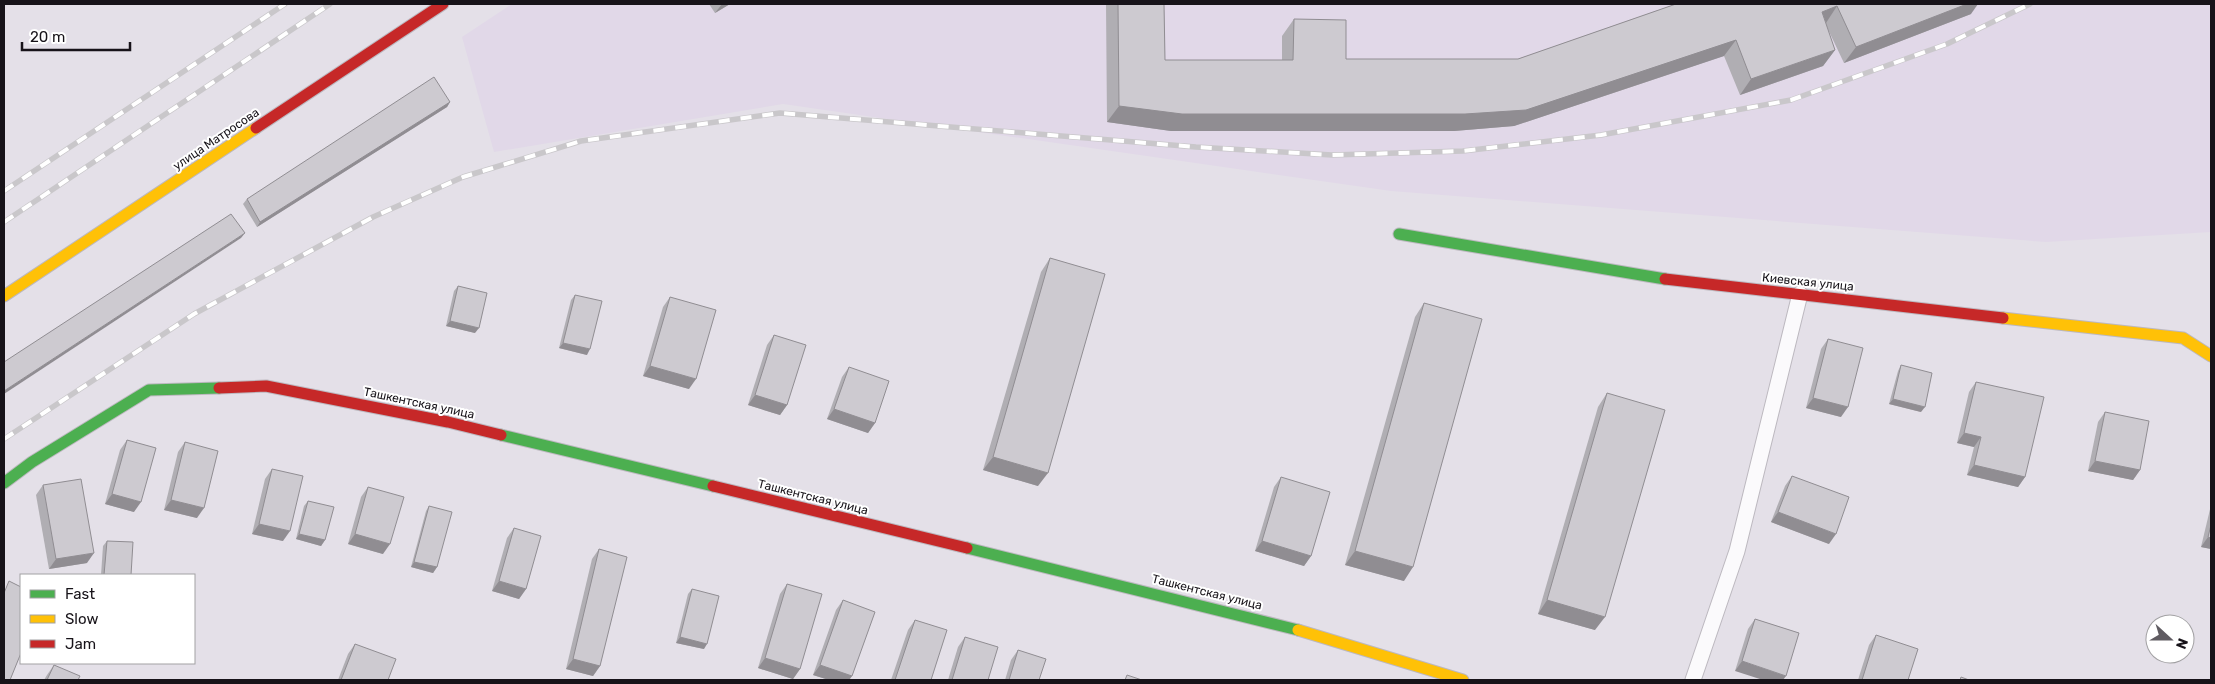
<svg xmlns="http://www.w3.org/2000/svg" width="2215" height="684" font-family="Rubik,sans-serif">
	<style>
		.built { fill: #e1d8e8 }
		.lines { fill: none; stroke-linecap: round; stroke-linejoin: round }
		.lane-casing { stroke: #bcb8bf; stroke-width: 17 }
		.fast-casing { stroke: #bcb8bf; stroke-width: 13 }
		.slow-casing { stroke: #bcb8bf; stroke-width: 13 }
		.jam-casing { stroke: #bcb8bf; stroke-width: 13 }
		.lane { stroke: #fbfafc; stroke-width: 15 }
		.fast { stroke: #4caf50; stroke-width: 11 }
		.slow { stroke: #ffc107; stroke-width: 11 }
		.jam { stroke: #c62828; stroke-width: 11 }
		.rail-casing { stroke: #c9c7ca; stroke-width: 5.5 }
		.rail { stroke: #fff; stroke-width: 4; stroke-dasharray: 11; stroke-linecap: butt }
		.wall { fill: #b0aeb3 }
		.shaded-wall { fill: #908d92 }
		.building { fill: #cdcad0; stroke: #908d92 }
		.labels { text-anchor: middle; dominant-baseline: central; stroke-width: 4; stroke-linejoin: round; paint-order: stroke }
		.street-label { font-size: 12px; fill: #171319; stroke: #fff }
	</style>
	<rect width="100%" height="100%" fill="#e4e0e8"/>
	<path class="built" d="M512 4H2211V232L2046 242 1391 191 783 104 494 152 462 37Z"/>
	<g class="lines">
		<g class="lane-casing">
			<path id="lane" d="M1693 680 1737 551 1800 294"/>
		</g>
		<g class="fast-casing">
			<g id="fast">
				<path d="M1399 234 1665 279"/>
				<path d="M501 435 713 486"/>
				<path d="M4 483 32 462 149 390 219 388"/>
				<path d="M967 548 1298 630"/>
			</g>
		</g>
		<g class="slow-casing">
			<g id="slow">
				<path d="M4 296 256 128"/>
				<path d="M2003 318 2183 338 2211 356"/>
				<path d="M1298 630 1463 680"/>
			</g>
		</g>
		<g class="jam-casing">
			<g id="jam">
				<path d="M256 128 443 4"/>
				<path d="M1665 279 2003 318"/>
				<path d="M219 388 266 386 448 422 501 435"/>
				<path d="M713 486 967 548"/>
			</g>
		</g>
		<use href="#lane" class="lane"/>
		<use href="#fast" class="fast"/>
		<use href="#slow" class="slow"/>
		<use href="#jam" class="jam"/>
		<g class="rail-casing">
			<g id="rail">
				<path d="M4 191 285 4"/>
				<path d="M4 222 330 4"/>
				<path d="M4 439 194 314 373 217 463 177 581 141 780 113 1196 147 1332 155 1463 151 1601 135 1791 100 1947 44 2030 4"/>
			</g>
		</g>
		<use href="#rail" class="rail"/>
	</g>
	<g class="wall">
		<path d="M709 4H730L715 13Z"/>
		<path d="M1106 4H1164L1165 60H1282V36L1294 19 1346 59H1518L1676 4H1967L1971 14 1844 63 1825 23 1835 50 1823 66 1740 95 1724 56 1514 126 1454 131H1171L1107 122Z"/>
		<path d="M450 102 447 107 257 227 243 204 247 199Z"/>
		<path d="M1050 258 1038 486 983 470 1041 272Z"/>
		<path d="M458 286 475 333 446 326 454 291Z"/>
		<path d="M575 295 587 355 559 348 571 300Z"/>
		<path d="M670 297 689 389 643 376 663 307Z"/>
		<path d="M1424 303 1404 581 1345 565 1415 317Z"/>
		<path d="M774 335 787 405 780 415 748 405 767 345Z"/>
		<path d="M1828 339 1841 417 1806 408 1821 349Z"/>
		<path d="M1901 365 1921 412 1889 404 1898 371Z"/>
		<path d="M849 367 875 423 868 433 827 419 842 377Z"/>
		<path d="M1976 382 2025 477 2018 487 1967 475 1974 447 1957 443 1969 392Z"/>
		<path d="M1607 393 1595 630 1538 614 1598 407Z"/>
		<path d="M2105 412 2140 470 2133 480 2088 471 2098 422Z"/>
		<path d="M127 440 134 512 105 504 120 450Z"/>
		<path d="M185 442 197 518 164 510 178 452Z"/>
		<path d="M272 469 283 541 252 534 265 479Z"/>
		<path d="M1792 476 1829 544 1771 522 1785 486Z"/>
		<path d="M1281 477 1311 556 1304 566 1255 551 1274 487Z"/>
		<path d="M43 485 87 563 49 569 36 495Z"/>
		<path d="M368 487 383 554 348 544 361 497Z"/>
		<path d="M308 501 325 540 321 546 296 539 304 506Z"/>
		<path d="M2211 505V549L2201 547Z"/>
		<path d="M429 506 437 567 433 573 411 567 426 511Z"/>
		<path d="M514 528 526 589 519 599 492 591 507 538Z"/>
		<path d="M107 541 131 575H101L103 546Z"/>
		<path d="M599 549 600 666 593 676 566 669 592 559Z"/>
		<path d="M787 584 800 669 793 679 758 668 780 594Z"/>
		<path d="M692 589 704 649 676 643 688 594Z"/>
		<path d="M843 600 852 676 849 680H829L813 675 836 610Z"/>
		<path d="M1755 619 1799 633 1735 671 1748 629Z"/>
		<path d="M915 620 931 680H891L908 630Z"/>
		<path d="M1876 635 1908 680H1858L1869 645Z"/>
		<path d="M965 637 988 680H948L958 647Z"/>
		<path d="M355 644 388 680H338L348 654Z"/>
		<path d="M1018 650 1039 680H1005L1011 660Z"/>
		<path d="M54 665 78 680H44L47 675Z"/>
	</g>
	<g class="shaded-wall">
		<path d="M722 4H730L715 13Z"/>
		<path d="M1967 4H1978L1971 14 1844 63 1856 47Z"/>
		<path d="M1837 6 1826 23 1822 12Z"/>
		<path d="M1736 40 1724 56 1514 126 1454 131H1171L1107 122 1119 106Z"/>
		<path d="M1835 50 1823 66 1740 95 1751 79Z"/>
		<path d="M450 102 447 107 257 227 260 222Z"/>
		<path d="M245 233 241 238 4 394V391Z"/>
		<path d="M450 321 479 328 475 333 446 326Z"/>
		<path d="M563 343 590 349 587 355 559 348Z"/>
		<path d="M650 366 696 379 689 389 643 376Z"/>
		<path d="M755 395 787 405 780 415 748 405Z"/>
		<path d="M1813 398 1848 407 1841 417 1806 408Z"/>
		<path d="M1893 399 1925 407 1921 412 1889 404Z"/>
		<path d="M834 409 875 423 868 433 827 419Z"/>
		<path d="M1964 433 1981 437 1974 447 1957 443Z"/>
		<path d="M993 457 1048 473 1038 486 983 470Z"/>
		<path d="M2095 461 2140 470 2133 480 2088 471Z"/>
		<path d="M1974 465 2025 477 2018 487 1967 475Z"/>
		<path d="M112 494 141 502 134 512 105 504Z"/>
		<path d="M171 500 204 508 197 518 164 510Z"/>
		<path d="M1778 512 1836 534 1829 544 1771 522Z"/>
		<path d="M259 524 290 531 283 541 252 534Z"/>
		<path d="M299 534 325 540 321 546 296 539Z"/>
		<path d="M355 534 390 544 383 554 348 544Z"/>
		<path d="M2208 537 2211 538V549L2201 547Z"/>
		<path d="M1262 541 1311 556 1304 566 1255 551Z"/>
		<path d="M1355 551 1413 567 1404 581 1345 565Z"/>
		<path d="M94 553 87 563 49 569 56 559Z"/>
		<path d="M414 562 437 567 433 573 411 567Z"/>
		<path d="M499 581 526 589 519 599 492 591Z"/>
		<path d="M1547 600 1605 617 1595 630 1538 614Z"/>
		<path d="M680 637 707 644 704 649 676 643Z"/>
		<path d="M765 658 800 669 793 679 758 668Z"/>
		<path d="M573 659 600 666 593 676 566 669Z"/>
		<path d="M1742 661 1786 676 1783 680H1763L1735 671Z"/>
		<path d="M820 665 852 676 849 680H829L813 675Z"/>
	</g>
	<g class="building">
		<path d="M1118 4H1164L1165 60H1293L1294 19 1346 20V59H1518L1676 4H1967L1856 47 1837 6 1822 12 1835 50 1751 79 1736 40 1526 110 1465 114H1182L1119 106Z"/>
		<path d="M434 77 450 102 260 222 247 199Z"/>
		<path d="M231 214 245 233 4 391V362Z"/>
		<path d="M1050 258 1105 274 1048 473 993 457Z"/>
		<path d="M458 286 487 293 479 328 450 321Z"/>
		<path d="M575 295 602 301 590 349 563 343Z"/>
		<path d="M670 297 716 310 696 379 650 366Z"/>
		<path d="M1424 303 1482 319 1413 567 1355 551Z"/>
		<path d="M774 335 806 345 787 405 755 395Z"/>
		<path d="M1828 339 1863 348 1848 407 1813 398Z"/>
		<path d="M1901 365 1932 373 1925 407 1893 399Z"/>
		<path d="M849 367 889 381 875 423 834 409Z"/>
		<path d="M1976 382 2044 397 2025 477 1974 465 1981 437 1964 433Z"/>
		<path d="M1607 393 1665 410 1605 617 1547 600Z"/>
		<path d="M2105 412 2149 421 2140 470 2095 461Z"/>
		<path d="M127 440 156 448 141 502 112 494Z"/>
		<path d="M185 442 218 451 204 508 171 500Z"/>
		<path d="M272 469 303 476 290 531 259 524Z"/>
		<path d="M1792 476 1849 497 1836 534 1778 512Z"/>
		<path d="M1281 477 1330 492 1311 556 1262 541Z"/>
		<path d="M81 479 94 553 56 559 43 485Z"/>
		<path d="M368 487 404 497 390 544 355 534Z"/>
		<path d="M308 501 334 507 325 540 299 534Z"/>
		<path d="M429 506 452 512 437 567 414 562Z"/>
		<path d="M2211 525V538L2208 537Z"/>
		<path d="M514 528 541 536 526 589 499 581Z"/>
		<path d="M107 541 133 542 131 575H104Z"/>
		<path d="M599 549 627 557 600 666 573 659Z"/>
		<path d="M9 581 21 587V653L10 680H4V593Z"/>
		<path d="M787 584 822 594 800 669 765 658Z"/>
		<path d="M692 589 719 596 707 644 680 637Z"/>
		<path d="M843 600 875 612 852 676 820 665Z"/>
		<path d="M1755 619 1799 633 1786 676 1742 661Z"/>
		<path d="M915 620 947 630 931 680H895Z"/>
		<path d="M1876 635 1918 649 1908 680H1862Z"/>
		<path d="M965 637 998 647 988 680H952Z"/>
		<path d="M355 644 396 659 388 680H341Z"/>
		<path d="M1018 650 1046 659 1039 680H1009Z"/>
		<path d="M54 665 80 676 78 680H47Z"/>
		<path d="M1127 675 1142 680H1125Z"/>
		<path d="M1961 677 1969 680H1960Z"/>
	</g>
	<g class="labels">
		<g class="street-label">
			<text transform="translate(216 139) rotate(-34)">улица Матросова</text>
			<text transform="translate(1808 282) rotate(6)">Киевская улица</text>
			<text transform="translate(419 403) rotate(12)">Ташкентская улица</text>
			<text transform="translate(813 497) rotate(14)">Ташкентская улица</text>
			<text transform="translate(1207 592) rotate(14)">Ташкентская улица</text>
		</g>
	</g>
	<rect width="2215" height="684" fill="none" stroke="#171319" stroke-width="10"/>
	<rect x="20" y="574" width="175" height="90" fill="#ffffff" stroke="#a2a1a3"/>
	<rect x="30" y="590" width="25" height="8" fill="#4caf50" stroke="#a2a1a3"/>
	<text x="65" y="599" font-size="15" fill="#171319">Fast</text>
	<rect x="30" y="615" width="25" height="8" fill="#ffc107" stroke="#a2a1a3"/>
	<text x="65" y="624" font-size="15" fill="#171319">Slow</text>
	<rect x="30" y="640" width="25" height="8" fill="#c62828" stroke="#a2a1a3"/>
	<text x="65" y="649" font-size="15" fill="#171319">Jam</text>
	<g transform="translate(2170 639) rotate(111)"><circle r="24" fill="#ffffff" stroke="#a2a1a3"/>
	<path d="M0-4L9 19L0 12L-9 19Z" fill="#5f5b61"/>
	<text y="-8" font-size="14" font-weight="bold" text-anchor="middle" fill="#171319">N</text>
	</g>
	<path d="M22 42v8h108v-8" fill="none" stroke="#171319" stroke-width="2.5"/>
	<text x="30" y="42" font-size="15" fill="#171319" stroke="#ffffff" stroke-width="4" paint-order="stroke">20 m</text>
</svg>
